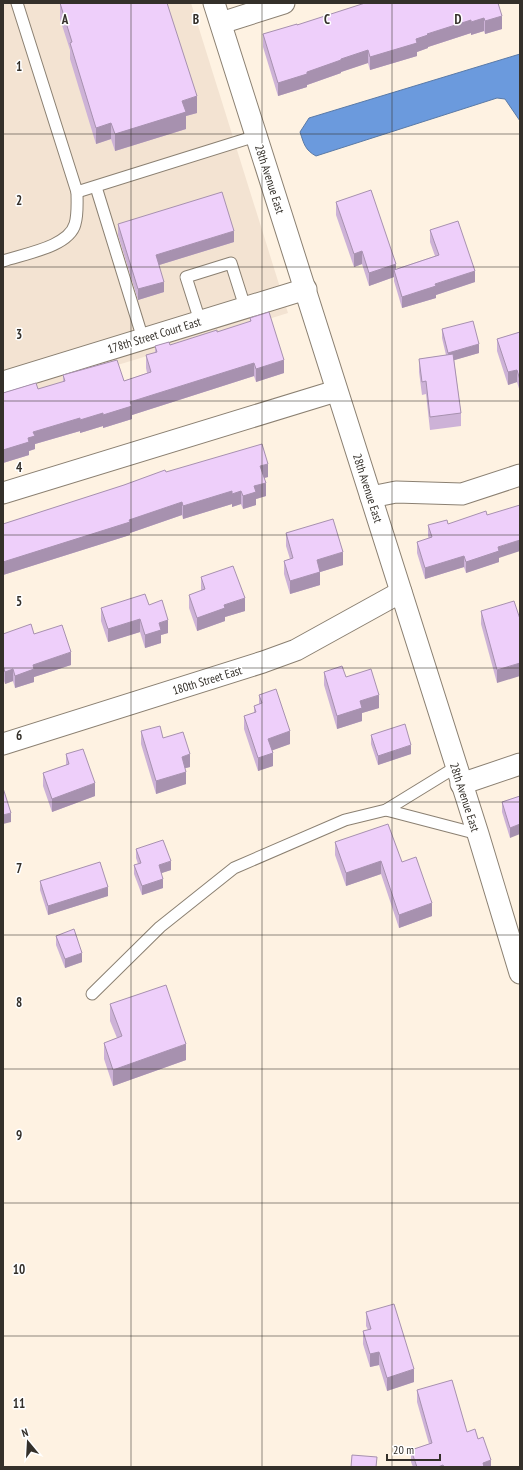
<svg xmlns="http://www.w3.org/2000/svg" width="523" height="1470" font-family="'PT Sans Narrow',sans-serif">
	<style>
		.commercial { fill: #f3e3d2 }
		.water { fill: #6b9add; stroke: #5a7aa7 }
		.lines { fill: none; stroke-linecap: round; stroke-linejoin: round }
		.service-casing { stroke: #8b8072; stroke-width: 13 }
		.minor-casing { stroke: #8b8072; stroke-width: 23 }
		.service { stroke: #fff; stroke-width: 11 }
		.minor { stroke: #fff; stroke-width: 21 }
		.wall { fill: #cdb2d7 }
		.shaded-wall { fill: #a791af }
		.building { fill: #eecffa; stroke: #a791af }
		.grid { fill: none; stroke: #34302a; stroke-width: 1; stroke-opacity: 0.55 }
		.labels { text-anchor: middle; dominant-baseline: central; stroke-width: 3; stroke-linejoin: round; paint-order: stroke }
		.street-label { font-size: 12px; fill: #34302a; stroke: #fff }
		.grid-label { font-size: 13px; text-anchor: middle; font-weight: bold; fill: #34302a; stroke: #fff; stroke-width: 3; stroke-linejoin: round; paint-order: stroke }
	</style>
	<rect width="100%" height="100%" fill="#fef2e2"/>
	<path class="commercial" d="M3 3H191L288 313 3 400Z"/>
	<path class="water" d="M520 54V121L505 99 497 98 316 156C305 150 304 144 300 132L309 118Z"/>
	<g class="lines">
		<g class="service-casing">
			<g id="service">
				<path d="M17 3 77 192 256 136"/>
				<path d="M96 187 143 339"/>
				<path d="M3 261C23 254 69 247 75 224 78 214 77 202 77 192"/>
				<path d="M200 321 186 277 231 263 245 307"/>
				<path d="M386 810 478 834"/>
				<path d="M92 994 160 927 234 868 345 820 386 810 456 767"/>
			</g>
		</g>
		<g class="minor-casing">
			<g id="minor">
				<path d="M214 3 478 834 520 973"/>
				<path d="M221 23 284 3"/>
				<path d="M3 382 306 289"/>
				<path d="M3 493 336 391"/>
				<path d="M371 497 396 492 462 494 520 475"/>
				<path d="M3 744 263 662 296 650 401 592"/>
				<path d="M461 784 520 764"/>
			</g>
		</g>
		<use href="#service" class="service"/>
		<use href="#minor" class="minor"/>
	</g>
	<g class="wall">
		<path d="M60 3 197 113 186 116V129L115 151 111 139 96 144 70 59V50L60 19Z"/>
		<path d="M498 3 502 29 485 34 484 31 471 35V33L428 47V48L417 52V56L370 70 368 63 341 72V73L307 85V87L278 96 263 47V34L297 25Z"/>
		<path d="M336 202 396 269 435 256 430 242V230L475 282 436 295V298L402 308 394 281V277L369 286 362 264 354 267 336 215Z"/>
		<path d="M118 224 234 242 159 265 164 292 138 300 118 235Z"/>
		<path d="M250 318 284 373 256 382 254 376 132 415V419L103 428V426L80 433V431L35 444V449L29 451V455L3 463 38 389 63 382V375L124 381 147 373 146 368V355L155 353V346L170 345 217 332 250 322Z"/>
		<path d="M442 329 479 353 454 360 461 413V426L430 430 426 394 422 395 419 372V359L446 355 442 338Z"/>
		<path d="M520 332V392L517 382 508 385 497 351V339Z"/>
		<path d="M166 472 268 477 264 478 266 496 256 499V505L243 509 241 504 232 507V504L183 519 182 515 130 533V535L3 575V524Z"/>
		<path d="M448 524 499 558V562L466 573 464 567 425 579 417 553V542L429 539 428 536V525Z"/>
		<path d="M286 533 343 565 320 572V585L290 594 284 574V561L290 559 286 546Z"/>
		<path d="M201 577 245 611 225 617V621L197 631 189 608V595L201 591Z"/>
		<path d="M149 605 168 633 161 635V643L145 648 140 632 108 642 101 621V608Z"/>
		<path d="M481 611 520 619 497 683 481 624Z"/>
		<path d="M3 634H34L71 665 34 677V682L15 688 13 681 5 684 3 678Z"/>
		<path d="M324 672 346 677 379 708 362 713V721L337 729 324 685Z"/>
		<path d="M259 695 290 744 272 750 273 766 258 771 244 729V716L254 713V706L259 704Z"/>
		<path d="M141 731 163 738 190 767 185 768 186 784 156 794 141 744Z"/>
		<path d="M371 735 411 754 378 765 371 744Z"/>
		<path d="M66 754 95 796 52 812 43 786V773L66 765Z"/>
		<path d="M520 796 510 838 502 812V802Z"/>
		<path d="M335 842 402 862 432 916 399 928 381 874 346 886 335 855Z"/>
		<path d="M136 849 171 870 161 873 163 888 142 895 134 874V865L138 864 136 858Z"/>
		<path d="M40 881 108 896 48 915 40 890Z"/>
		<path d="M56 936 82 962 65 968 56 945Z"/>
		<path d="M110 1004 186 1060 113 1086 104 1059V1043L117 1038 110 1021Z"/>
		<path d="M366 1312 414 1382 387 1391 379 1365 370 1367 363 1344V1331L368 1330 366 1326Z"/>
		<path d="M417 1390 467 1432 478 1439 491 1467H413L411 1462V1450L429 1444 417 1402Z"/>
	</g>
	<g class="shaded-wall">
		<path d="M502 16V29L485 34V21Z"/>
		<path d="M484 18V31L471 35V22Z"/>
		<path d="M471 20V33L428 47V48L417 52V56L370 70V57L427 34Z"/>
		<path d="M368 50V63L341 72V73L307 85V87L278 96V83L341 59Z"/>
		<path d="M197 96V113L186 116V129L115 151V134L182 101Z"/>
		<path d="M111 123V139L96 144V128Z"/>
		<path d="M234 231V242L156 266V255Z"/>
		<path d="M362 251V264L354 267V254Z"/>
		<path d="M396 264V276L394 270V277L369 286V273Z"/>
		<path d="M475 271V282L436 295V298L402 308V297L435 284Z"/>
		<path d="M164 282V292L138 300V289Z"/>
		<path d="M479 344V353L448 362V353Z"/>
		<path d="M284 360V373L256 382V369Z"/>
		<path d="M254 363V376L132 415V419L103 428V415L130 402Z"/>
		<path d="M517 370V382L508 385V372Z"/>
		<path d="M103 413V426L80 433V420Z"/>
		<path d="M80 418V431L35 444V449L29 451V455L3 463V450L28 438 33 432Z"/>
		<path d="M268 464V477L260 479V466Z"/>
		<path d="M266 483V496L256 499V505L243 509V496L254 486Z"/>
		<path d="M232 491V504L183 519V506Z"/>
		<path d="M241 491V504L232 507V494Z"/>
		<path d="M182 502V515L130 533V535L3 575V562Z"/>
		<path d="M520 540V551L499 558V562L466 573V562L498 547Z"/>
		<path d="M343 552V565L317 573V560Z"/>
		<path d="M464 556V567L425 579V568Z"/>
		<path d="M320 572V585L290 594V581Z"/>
		<path d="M245 598V611L225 617V621L197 631V618L224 605Z"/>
		<path d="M140 619V632L108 642V629Z"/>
		<path d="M168 620V633L161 635V643L145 648V635L159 623Z"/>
		<path d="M71 652V665L34 677V682L15 688V676L33 665Z"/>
		<path d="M520 663V676L497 683V670Z"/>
		<path d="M13 669V681L5 684V672Z"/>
		<path d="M379 695V708L362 713V721L337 729V716L360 701Z"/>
		<path d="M290 731V744L268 752V739Z"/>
		<path d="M411 745V754L378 765V756Z"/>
		<path d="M273 753V766L258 771V758Z"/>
		<path d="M190 754V767L182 769V757Z"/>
		<path d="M186 772V784L156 794V781Z"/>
		<path d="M95 783V796L52 812V799Z"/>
		<path d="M11 813V822L3 824V815Z"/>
		<path d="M520 824V834L510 838V828Z"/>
		<path d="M171 861V870L159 874V865Z"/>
		<path d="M381 861V874L346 886V873Z"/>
		<path d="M163 879V888L142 895V886Z"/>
		<path d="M108 887V896L48 915V906Z"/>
		<path d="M432 903V916L399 928V915Z"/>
		<path d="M82 953V962L65 968V959Z"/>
		<path d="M186 1044V1060L113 1086V1070Z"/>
		<path d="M379 1352V1365L370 1367V1354Z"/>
		<path d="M414 1369V1382L387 1391V1378Z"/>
		<path d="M491 1460V1467H483V1463Z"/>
	</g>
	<g class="building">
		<path d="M60 3H167L197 96 182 101 186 112 115 134 111 123 96 128 70 43 72 42Z"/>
		<path d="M365 3H498L502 16 485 21 484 18 471 22V20L427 34 428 35 416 39 417 43 370 57 368 50 341 59V60L307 72V74L278 83 263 34 297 24V25Z"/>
		<path d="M371 190 396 264 369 273 362 251 354 254 336 202Z"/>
		<path d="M222 192 234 231 156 255 164 282 138 289 118 224Z"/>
		<path d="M458 221 475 271 435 284 436 286 402 297 394 270 439 255 430 230Z"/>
		<path d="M269 312 284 360 256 369 254 363 130 402 132 406 103 415V413L80 420V418L33 432 35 436 28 438 29 442 3 450V393L36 383 38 389 65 381 63 375 117 360 124 381 151 372 146 355 157 352 155 346 169 342 170 345 217 330V332L251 321 250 318Z"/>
		<path d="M473 321 479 344 448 353 442 329Z"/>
		<path d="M520 332V380L517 370 508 372 497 339Z"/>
		<path d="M453 354 461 413 430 417 426 381 422 382 419 359Z"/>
		<path d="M262 444 268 464 260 466 266 483 254 486 256 492 243 496 241 491 232 494V491L183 506 182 502 129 520 130 522 3 562V524L124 485 165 470 166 472Z"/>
		<path d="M520 505V540L498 547 499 551 466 562 464 556 425 568 417 542 432 537 428 525 447 520 448 524 486 511 487 515Z"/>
		<path d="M333 519 343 552 317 560 320 572 290 581 284 561 293 558 286 533Z"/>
		<path d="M233 566 245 598 224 605 225 608 197 618 189 595 205 589 201 577Z"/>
		<path d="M145 594 149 605 162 600 168 620 159 623 161 630 145 635 140 619 108 629 101 608Z"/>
		<path d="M514 601 520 619V663L497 670 481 611Z"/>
		<path d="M31 624 34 634 62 625 71 652 33 665 34 669 15 676 13 669 5 672 3 665V634Z"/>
		<path d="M342 666 346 677 371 669 379 695 360 701 362 708 337 716 324 672Z"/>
		<path d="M276 689 290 731 268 739 273 753 258 758 244 716 256 712 254 706 262 703 259 695Z"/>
		<path d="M405 724 411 745 378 756 371 735Z"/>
		<path d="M160 726 163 738 183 732 190 754 182 757 186 772 156 781 141 731Z"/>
		<path d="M83 749 95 783 52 799 43 773 69 764 66 754Z"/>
		<path d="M3 788 11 813 3 815Z"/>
		<path d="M520 796V824L510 828 502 802Z"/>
		<path d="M388 824 402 862 416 857 432 903 399 915 381 861 346 873 335 842Z"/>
		<path d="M163 840 171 861 159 865 163 879 142 886 134 865 141 863 136 849Z"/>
		<path d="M100 862 108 887 48 906 40 881Z"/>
		<path d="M74 929 82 953 65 959 56 936Z"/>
		<path d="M166 985 186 1044 113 1070 104 1043 122 1036 110 1004Z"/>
		<path d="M394 1304 414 1369 387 1378 379 1352 370 1354 363 1331 371 1329 366 1312Z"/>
		<path d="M452 1380 467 1432 475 1429 478 1439 483 1437 491 1460 483 1463 484 1467H444L443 1465 438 1467H417L411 1450 432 1443 417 1390Z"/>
		<path d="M352 1455 377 1457 376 1467H351Z"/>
	</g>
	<path class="grid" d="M131 3V1467M262 3V1467M392 3V1467M3 134H520M3 267H520M3 401H520M3 535H520M3 668H520M3 802H520M3 935H520M3 1069H520M3 1203H520M3 1336H520"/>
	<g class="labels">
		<g class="street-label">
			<text transform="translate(270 179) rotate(72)">28th Avenue East</text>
			<text transform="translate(154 335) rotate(-17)">178th Street Court East</text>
			<text transform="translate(368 488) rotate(72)">28th Avenue East</text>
			<text transform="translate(207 680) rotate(-17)">180th Street East</text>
			<text transform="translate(465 797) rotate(72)">28th Avenue East</text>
		</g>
	</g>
	<g class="grid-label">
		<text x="65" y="24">A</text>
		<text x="196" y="24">B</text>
		<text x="327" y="24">C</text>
		<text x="458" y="24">D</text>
		<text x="19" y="71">1</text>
		<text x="19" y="205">2</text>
		<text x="19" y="339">3</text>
		<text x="19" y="472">4</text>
		<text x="19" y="606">5</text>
		<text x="19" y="740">6</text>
		<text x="19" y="873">7</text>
		<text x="19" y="1007">8</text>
		<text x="19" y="1140">9</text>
		<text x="19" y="1274">10</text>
		<text x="19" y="1408">11</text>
	</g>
	<rect width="523" height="1470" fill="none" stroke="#34302a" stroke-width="8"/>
	<g transform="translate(28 1442) rotate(342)" stroke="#ffffff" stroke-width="3" paint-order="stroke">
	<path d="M0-3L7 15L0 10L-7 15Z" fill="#34302a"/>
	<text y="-6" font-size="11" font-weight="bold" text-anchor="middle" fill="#34302a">N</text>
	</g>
	<path d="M387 1454v6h53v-6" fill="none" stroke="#34302a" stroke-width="2"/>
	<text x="393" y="1454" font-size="12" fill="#34302a" stroke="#ffffff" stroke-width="3" paint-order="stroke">20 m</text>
</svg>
